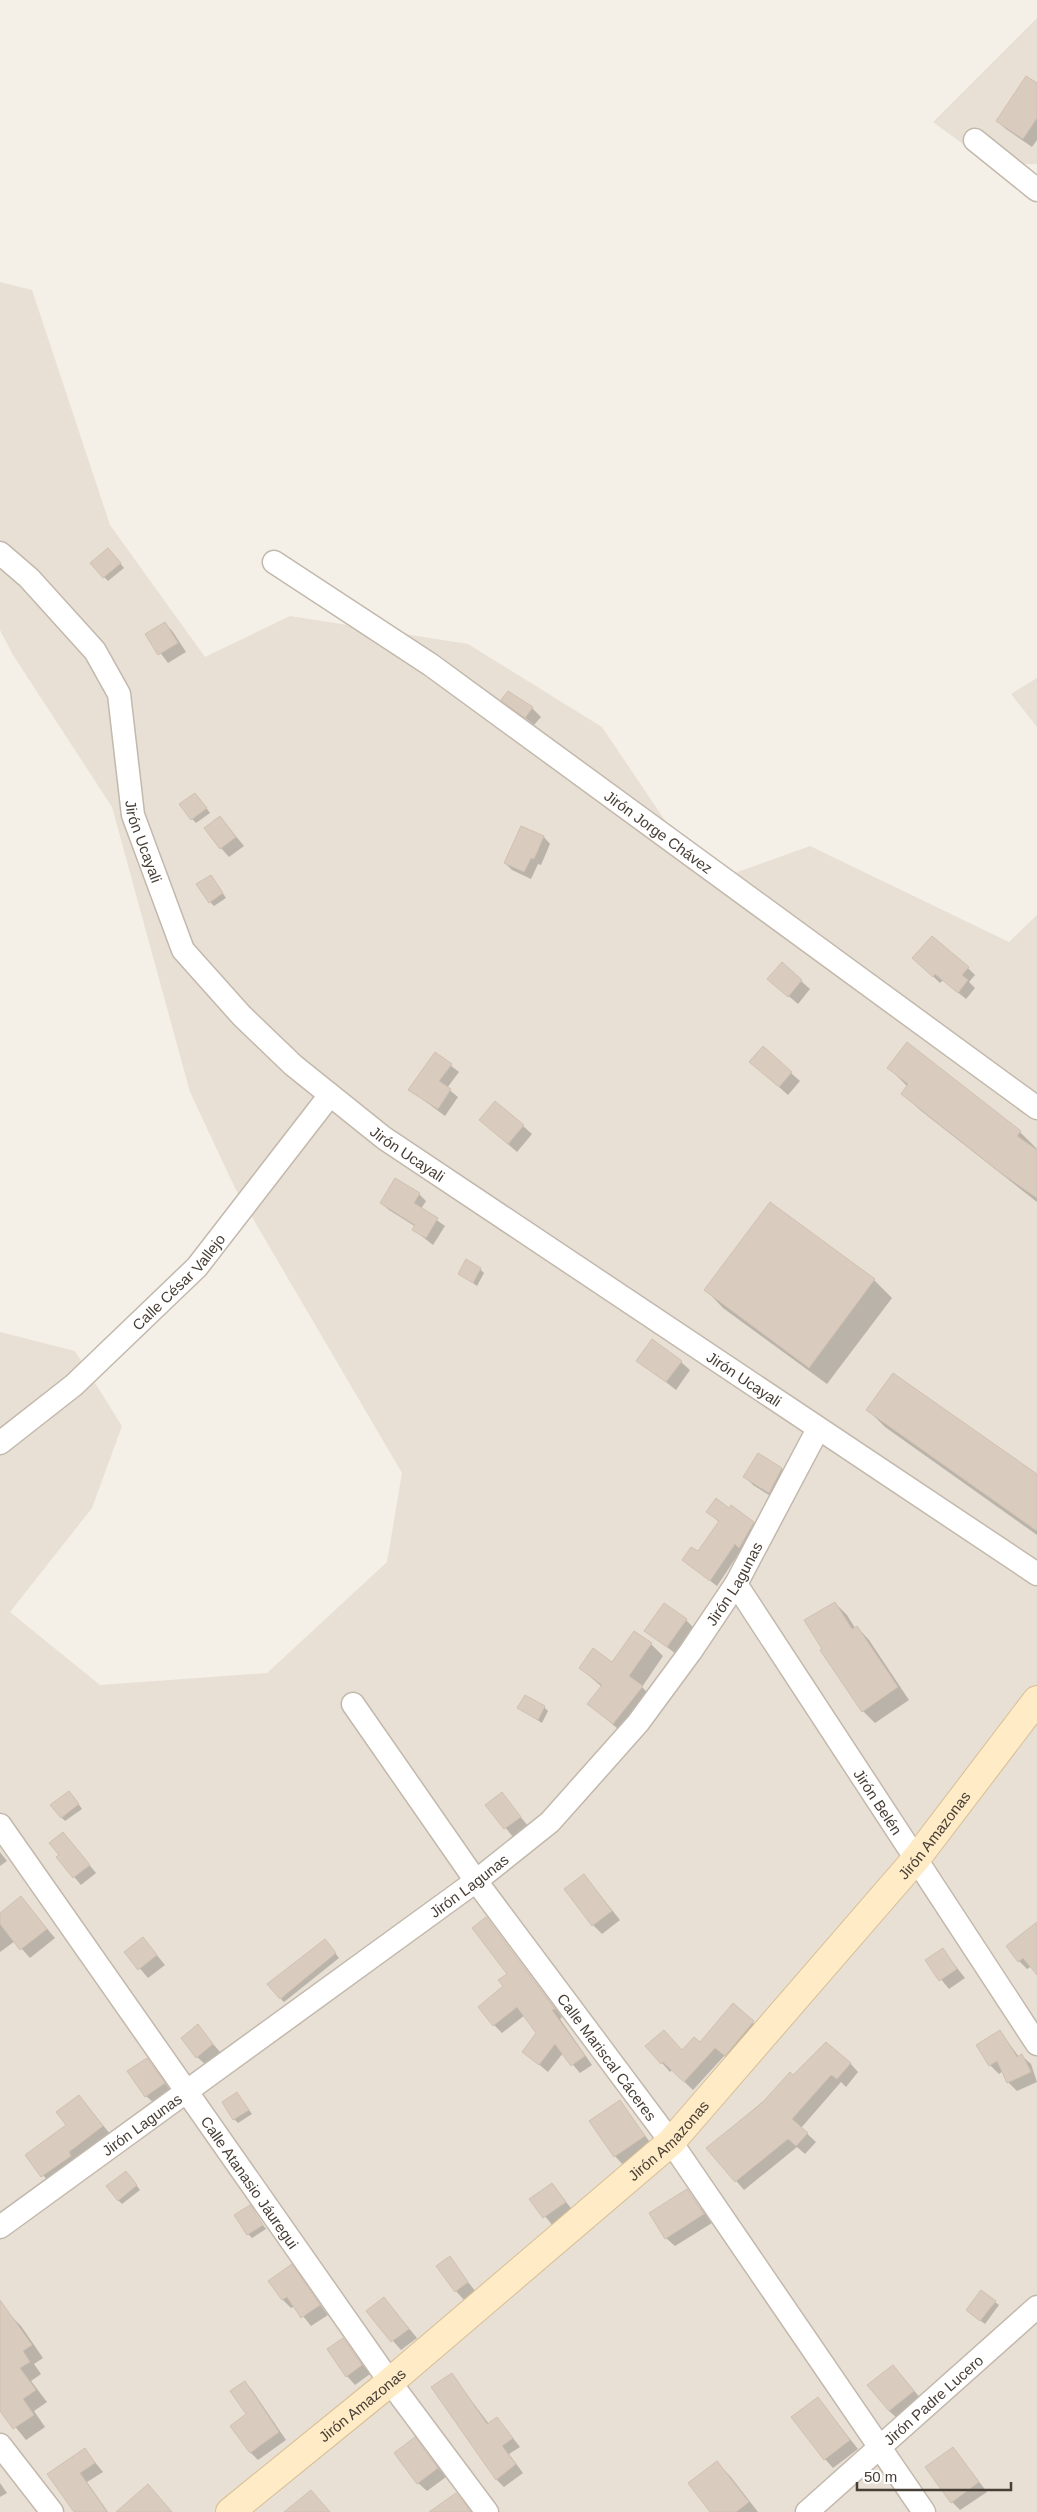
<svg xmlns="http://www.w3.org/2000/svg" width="1037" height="2512" font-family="Helvetica,sans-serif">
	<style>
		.residential { fill: #e8e0d5 }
		.shadow { fill: #0003 }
		.building { fill: #d9ccbf; stroke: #d1c0af }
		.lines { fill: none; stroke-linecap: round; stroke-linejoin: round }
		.street-casing { stroke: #c3b8ac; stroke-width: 25 }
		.secondary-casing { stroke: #d6be95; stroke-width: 30 }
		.street { stroke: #fff; stroke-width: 22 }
		.secondary { stroke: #ffebc6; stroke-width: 28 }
		.labels { text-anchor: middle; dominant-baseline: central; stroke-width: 4; stroke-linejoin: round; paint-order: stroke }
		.street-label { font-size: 15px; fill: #473e35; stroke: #fff }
	</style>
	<rect width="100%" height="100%" fill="#f4efe7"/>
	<g class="residential">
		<path d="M1037 18V164H990L933 122Z"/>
		<path d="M0 282 32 290 110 525 205 657 290 616 468 644 602 727 707 883 810 846 1009 942 1037 915V2512H0V1332L75 1351 122 1426 92 1508 10 1612 100 1685 267 1673 387 1562 402 1473 235 1188 190 1092 112 807 13 655 0 630Z"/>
		<path d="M1037 678V727L1011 694Z"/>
	</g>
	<g class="shadow">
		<path d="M1037 85V140L1032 147 1006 129 997 121Z"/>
		<path d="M112 553 124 568 108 581 104 577Z"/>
		<path d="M165 623 173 632 186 652 168 663 147 635Z"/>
		<path d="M503 700 532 708 541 717 534 725Z"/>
		<path d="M199 798 210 813 196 823 192 819Z"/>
		<path d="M220 817 244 846 229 857 221 848Z"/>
		<path d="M544 837 550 844 541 865 538 864 531 879 512 870 505 863Z"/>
		<path d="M214 880 226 898 214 906 210 902Z"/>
		<path d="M782 964 810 989 798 1004 778 987Z"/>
		<path d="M921 965 968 968 975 975 969 982 975 988 966 999 943 980 940 983Z"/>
		<path d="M763 1048 800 1081 788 1095 760 1070Z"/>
		<path d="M435 1053 459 1072 447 1088 458 1097 445 1116 410 1090Z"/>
		<path d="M888 1067 1020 1132 1037 1149V1202L920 1110 903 1093 908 1087Z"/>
		<path d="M480 1120 523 1126 532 1134 517 1152Z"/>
		<path d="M419 1194 426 1201 421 1209 445 1226 433 1245 414 1230 416 1227 389 1210 381 1203Z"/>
		<path d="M770 1203 874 1280 892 1298 827 1384 723 1308 706 1290Z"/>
		<path d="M480 1269 484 1273 477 1286 459 1273Z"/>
		<path d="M638 1360 681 1362 690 1370 676 1390Z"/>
		<path d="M868 1410 1037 1476V1535L885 1427Z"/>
		<path d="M758 1455 782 1469 789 1477 777 1500 753 1485 745 1477Z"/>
		<path d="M730 1510 753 1523 760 1529 741 1550 717 1586 683 1560 698 1553 720 1523 708 1512Z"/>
		<path d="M835 1603 847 1615 855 1628 857 1627 869 1640 909 1700 875 1723 863 1711Z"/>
		<path d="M686 1620 694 1628 676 1654 646 1631Z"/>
		<path d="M651 1644 663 1656 642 1687 654 1699 625 1735 589 1704 602 1687 580 1668 612 1664Z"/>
		<path d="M544 1707 548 1711 542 1723 519 1708Z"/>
		<path d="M502 1794 528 1826 513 1837 487 1805Z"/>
		<path d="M73 1796 82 1809 65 1821 62 1818Z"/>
		<path d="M70 1841 96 1873 81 1885 58 1858Z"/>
		<path d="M0 1852 7 1861 0 1866Z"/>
		<path d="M584 1875 620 1920 602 1934 593 1925Z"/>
		<path d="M21 1898 55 1938 30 1958 15 1941 0 1952V1914Z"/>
		<path d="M486 1919 562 2017 560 2019 592 2065 580 2073 563 2053 548 2072 523 2051 537 2033 525 2015 502 2033 494 2025 509 1974Z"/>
		<path d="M1037 1934V1973L1032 1966 1027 1969 1019 1961Z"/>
		<path d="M329 1945 339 1958 284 2002 281 1999Z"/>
		<path d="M151 1948 165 1965 148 1978 126 1952Z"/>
		<path d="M942 1949 965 1978 949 1989 926 1961Z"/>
		<path d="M733 2005 762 2031 734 2064 724 2056 693 2090 672 2070 670 2072 647 2046 682 2051 700 2044Z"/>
		<path d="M197 2026 221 2053 206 2065 197 2057Z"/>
		<path d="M1000 2031 1019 2057 1022 2056 1031 2064 1037 2082 1017 2091 1008 2082 1003 2071 999 2074 990 2065Z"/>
		<path d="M147 2059 172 2092 155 2104 146 2096Z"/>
		<path d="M850 2063 858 2072 846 2087 841 2082 801 2128 816 2142 805 2154 797 2147 744 2190 708 2148 793 2076Z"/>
		<path d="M237 2094 252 2114 238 2123 234 2119Z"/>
		<path d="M79 2096 111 2135 51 2185 27 2155 68 2125Z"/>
		<path d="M620 2102 652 2145 623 2165 615 2156Z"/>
		<path d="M130 2177 140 2190 122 2204 118 2200Z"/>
		<path d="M552 2184 574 2212 553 2226 531 2199Z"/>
		<path d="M687 2190 712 2223 675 2246 666 2238Z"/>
		<path d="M250 2207 266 2229 252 2238 248 2234Z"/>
		<path d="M449 2258 476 2292 464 2300 456 2291Z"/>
		<path d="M291 2266 328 2315 311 2326 295 2306 291 2308 283 2300 269 2281Z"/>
		<path d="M384 2298 417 2338 401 2350 367 2311Z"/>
		<path d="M995 2302 999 2305 985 2324 971 2314Z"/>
		<path d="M9 2314 21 2326 43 2358 34 2364 41 2374 31 2381 47 2402 34 2411 45 2427 26 2440 0 2408V2320Z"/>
		<path d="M343 2340 370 2374 355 2385 347 2376Z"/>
		<path d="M893 2366 922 2400 898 2419 889 2411Z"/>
		<path d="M452 2375 489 2424 497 2418 520 2447 509 2454 523 2473 504 2487 497 2480 433 2388Z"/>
		<path d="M245 2382 252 2390 286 2440 258 2460 250 2452Z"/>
		<path d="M818 2399 858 2449 833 2468 825 2459Z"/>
		<path d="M414 2438 446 2477 427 2491 418 2483Z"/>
		<path d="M953 2448 987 2492 960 2510 952 2502Z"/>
		<path d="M85 2450 103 2472 87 2482 108 2512H75L49 2475Z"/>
		<path d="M717 2463 730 2476 758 2512H712Z"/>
		<path d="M0 2483 7 2493 0 2497Z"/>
	</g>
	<g class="building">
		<path d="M1026 76 1037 83V118L1023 139 996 121Z"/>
		<path d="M108 548 121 563 103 578 90 563Z"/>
		<path d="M165 622 178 643 158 655 145 634Z"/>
		<path d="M508 691 533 707 525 718 501 700Z"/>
		<path d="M195 793 207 808 191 820 179 804Z"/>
		<path d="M220 816 236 837 220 849 204 828Z"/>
		<path d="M521 826 544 836 534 859 531 858 524 872 504 863Z"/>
		<path d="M211 875 223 893 209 903 196 884Z"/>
		<path d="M932 936 969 967 962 975 968 980 958 993 935 974 933 977 912 958Z"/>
		<path d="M782 962 802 980 788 997 767 979Z"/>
		<path d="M907 1042 1021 1131 1017 1136 1037 1150V1198L1001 1173 901 1094 908 1084 887 1068Z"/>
		<path d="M763 1046 792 1072 779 1087 749 1062Z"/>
		<path d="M435 1052 452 1064 439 1081 451 1089 438 1109 408 1090Z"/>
		<path d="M495 1101 524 1125 508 1144 479 1120Z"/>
		<path d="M395 1178 420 1193 414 1203 438 1218 426 1238 412 1230 415 1225 380 1203Z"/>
		<path d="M770 1202 875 1279 809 1368 704 1290Z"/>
		<path d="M466 1259 481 1268 473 1283 458 1274Z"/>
		<path d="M652 1339 682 1361 666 1382 636 1361Z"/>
		<path d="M893 1373 1037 1474V1531L866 1410Z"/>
		<path d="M758 1453 782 1468 769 1493 743 1477Z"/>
		<path d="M716 1498 729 1508 731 1505 754 1522 739 1548 735 1544 710 1581 682 1560 691 1547 698 1551 719 1521 706 1512Z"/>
		<path d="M835 1602 852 1629 857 1626 898 1687 862 1712 820 1650 822 1649 804 1620Z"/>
		<path d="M664 1603 687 1619 667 1647 644 1631Z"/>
		<path d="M634 1631 652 1643 629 1676 643 1686 613 1724 587 1704 602 1685 579 1668 593 1648 612 1662Z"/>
		<path d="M525 1695 545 1706 538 1720 517 1708Z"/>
		<path d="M69 1791 79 1804 61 1818 50 1805Z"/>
		<path d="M502 1792 521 1817 504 1829 485 1805Z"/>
		<path d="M63 1832 90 1865 73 1878 56 1857 59 1855 49 1843Z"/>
		<path d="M584 1874 612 1911 592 1926 564 1889Z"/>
		<path d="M21 1896 47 1929 20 1950 0 1924V1913Z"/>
		<path d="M486 1917 555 2009 552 2010 585 2056 571 2066 555 2044 539 2065 522 2052 536 2033 517 2007 493 2026 478 2007 503 1986 498 1980 507 1974 472 1928Z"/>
		<path d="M1037 1922V1975L1023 1958 1018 1962 1006 1946Z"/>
		<path d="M143 1937 157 1955 138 1970 124 1952Z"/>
		<path d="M325 1939 336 1953 280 1999 267 1984Z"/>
		<path d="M943 1948 957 1969 939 1981 925 1960Z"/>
		<path d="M733 2003 754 2021 725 2056 715 2048 684 2082 663 2062 661 2064 645 2046 664 2030 682 2050 694 2037 700 2042Z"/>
		<path d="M198 2024 213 2044 196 2058 181 2038Z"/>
		<path d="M1000 2030 1017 2057 1022 2054 1031 2072 1007 2083 997 2061 989 2066 976 2045Z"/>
		<path d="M826 2042 851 2063 837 2079 831 2075 792 2119 808 2133 796 2146 788 2139 735 2182 706 2148 762 2103 790 2072 793 2075Z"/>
		<path d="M147 2058 165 2083 145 2097 127 2071Z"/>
		<path d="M237 2092 249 2110 233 2120 222 2102Z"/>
		<path d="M79 2095 103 2126 69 2152 71 2156 41 2177 25 2155 66 2125 56 2112Z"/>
		<path d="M620 2100 645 2136 614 2157 589 2121Z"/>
		<path d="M126 2171 137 2185 118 2201 106 2186Z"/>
		<path d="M552 2183 566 2202 543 2218 529 2199Z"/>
		<path d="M687 2189 704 2214 665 2239 649 2213Z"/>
		<path d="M250 2205 263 2225 247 2235 234 2215Z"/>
		<path d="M450 2256 468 2282 455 2292 436 2266Z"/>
		<path d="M292 2264 320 2305 301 2318 287 2297 282 2300 268 2281Z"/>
		<path d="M981 2290 996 2301 980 2321 966 2310Z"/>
		<path d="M384 2297 409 2329 391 2342 366 2311Z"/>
		<path d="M0 2300 32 2345 23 2351 30 2362 20 2368 36 2390 23 2399 34 2415 13 2429 0 2411Z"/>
		<path d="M343 2338 362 2365 346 2377 327 2349Z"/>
		<path d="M893 2365 914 2391 889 2411 867 2385Z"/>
		<path d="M452 2373 487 2424 497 2417 513 2438 502 2446 516 2464 496 2480 431 2387Z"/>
		<path d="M245 2381 279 2432 250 2453 230 2426 246 2414 230 2391Z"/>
		<path d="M818 2397 850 2440 824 2460 791 2417Z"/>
		<path d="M415 2437 438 2468 417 2484 394 2453Z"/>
		<path d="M953 2447 979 2482 951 2503 925 2467Z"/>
		<path d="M85 2448 95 2463 80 2473 107 2512H74L47 2474Z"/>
		<path d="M717 2461 749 2502 736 2512H710L688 2483Z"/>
		<path d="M148 2484 172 2512H116Z"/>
		<path d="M311 2490 330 2512H284Z"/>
		<path d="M456 2493 471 2512H429Z"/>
	</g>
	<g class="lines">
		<g class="street-casing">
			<g id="street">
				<path d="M975 140 1037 190"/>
				<path id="s1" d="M0 553 29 578 95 651 119 694 133 815 183 950 242 1016 293 1065 384 1138 1037 1574"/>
				<path id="s2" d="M274 562 431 665 1037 1108"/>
				<path id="s3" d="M0 1443 74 1385 197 1267 330 1095"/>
				<path id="s4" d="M736 1584 1037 2044"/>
				<path id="s5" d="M353 1704 476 1881 671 2142 924 2512"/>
				<path id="s6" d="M0 1825 390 2382 487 2512"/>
				<path id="s7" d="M0 2227 476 1881 550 1822 638 1723 691 1651 736 1584 818 1429"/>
				<path d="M0 2445 52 2512"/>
				<path id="s8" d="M807 2512 1037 2307"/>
			</g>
		</g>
		<g class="secondary-casing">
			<g id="secondary">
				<path id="s9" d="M230 2512 390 2382 671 2142 916 1859 1037 1700"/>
			</g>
		</g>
		<use href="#street" class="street"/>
		<use href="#secondary" class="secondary"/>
	</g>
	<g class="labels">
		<g class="street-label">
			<text stroke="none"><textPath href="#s2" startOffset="470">Jirón Jorge Chávez</textPath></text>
			<text stroke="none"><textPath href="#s1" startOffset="336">Jirón Ucayali</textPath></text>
			<text stroke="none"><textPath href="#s1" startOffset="756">Jirón Ucayali</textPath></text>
			<text stroke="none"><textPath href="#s3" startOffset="241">Calle César Vallejo</textPath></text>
			<text stroke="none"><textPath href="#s1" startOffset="1161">Jirón Ucayali</textPath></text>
			<text stroke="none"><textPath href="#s7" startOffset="985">Jirón Lagunas</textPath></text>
			<text stroke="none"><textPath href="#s4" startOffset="260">Jirón Belén</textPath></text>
			<text stroke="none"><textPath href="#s9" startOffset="980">Jirón Amazonas</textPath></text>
			<text stroke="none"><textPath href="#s7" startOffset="580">Jirón Lagunas</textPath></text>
			<text stroke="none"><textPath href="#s5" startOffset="435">Calle Mariscal Cáceres</textPath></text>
			<text stroke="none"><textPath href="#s7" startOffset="175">Jirón Lagunas</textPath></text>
			<text stroke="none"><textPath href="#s9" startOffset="575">Jirón Amazonas</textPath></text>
			<text stroke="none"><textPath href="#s6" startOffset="436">Calle Atanasio Jáuregui</textPath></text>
			<text stroke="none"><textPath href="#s8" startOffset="169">Jirón Padre Lucero</textPath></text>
			<text stroke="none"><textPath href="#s9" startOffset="170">Jirón Amazonas</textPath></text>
		</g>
	</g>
	<path d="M857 2482v8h154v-8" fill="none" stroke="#473e35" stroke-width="2.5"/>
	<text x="864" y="2482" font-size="15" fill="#473e35" stroke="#ffffff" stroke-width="4" paint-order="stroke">50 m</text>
</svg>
